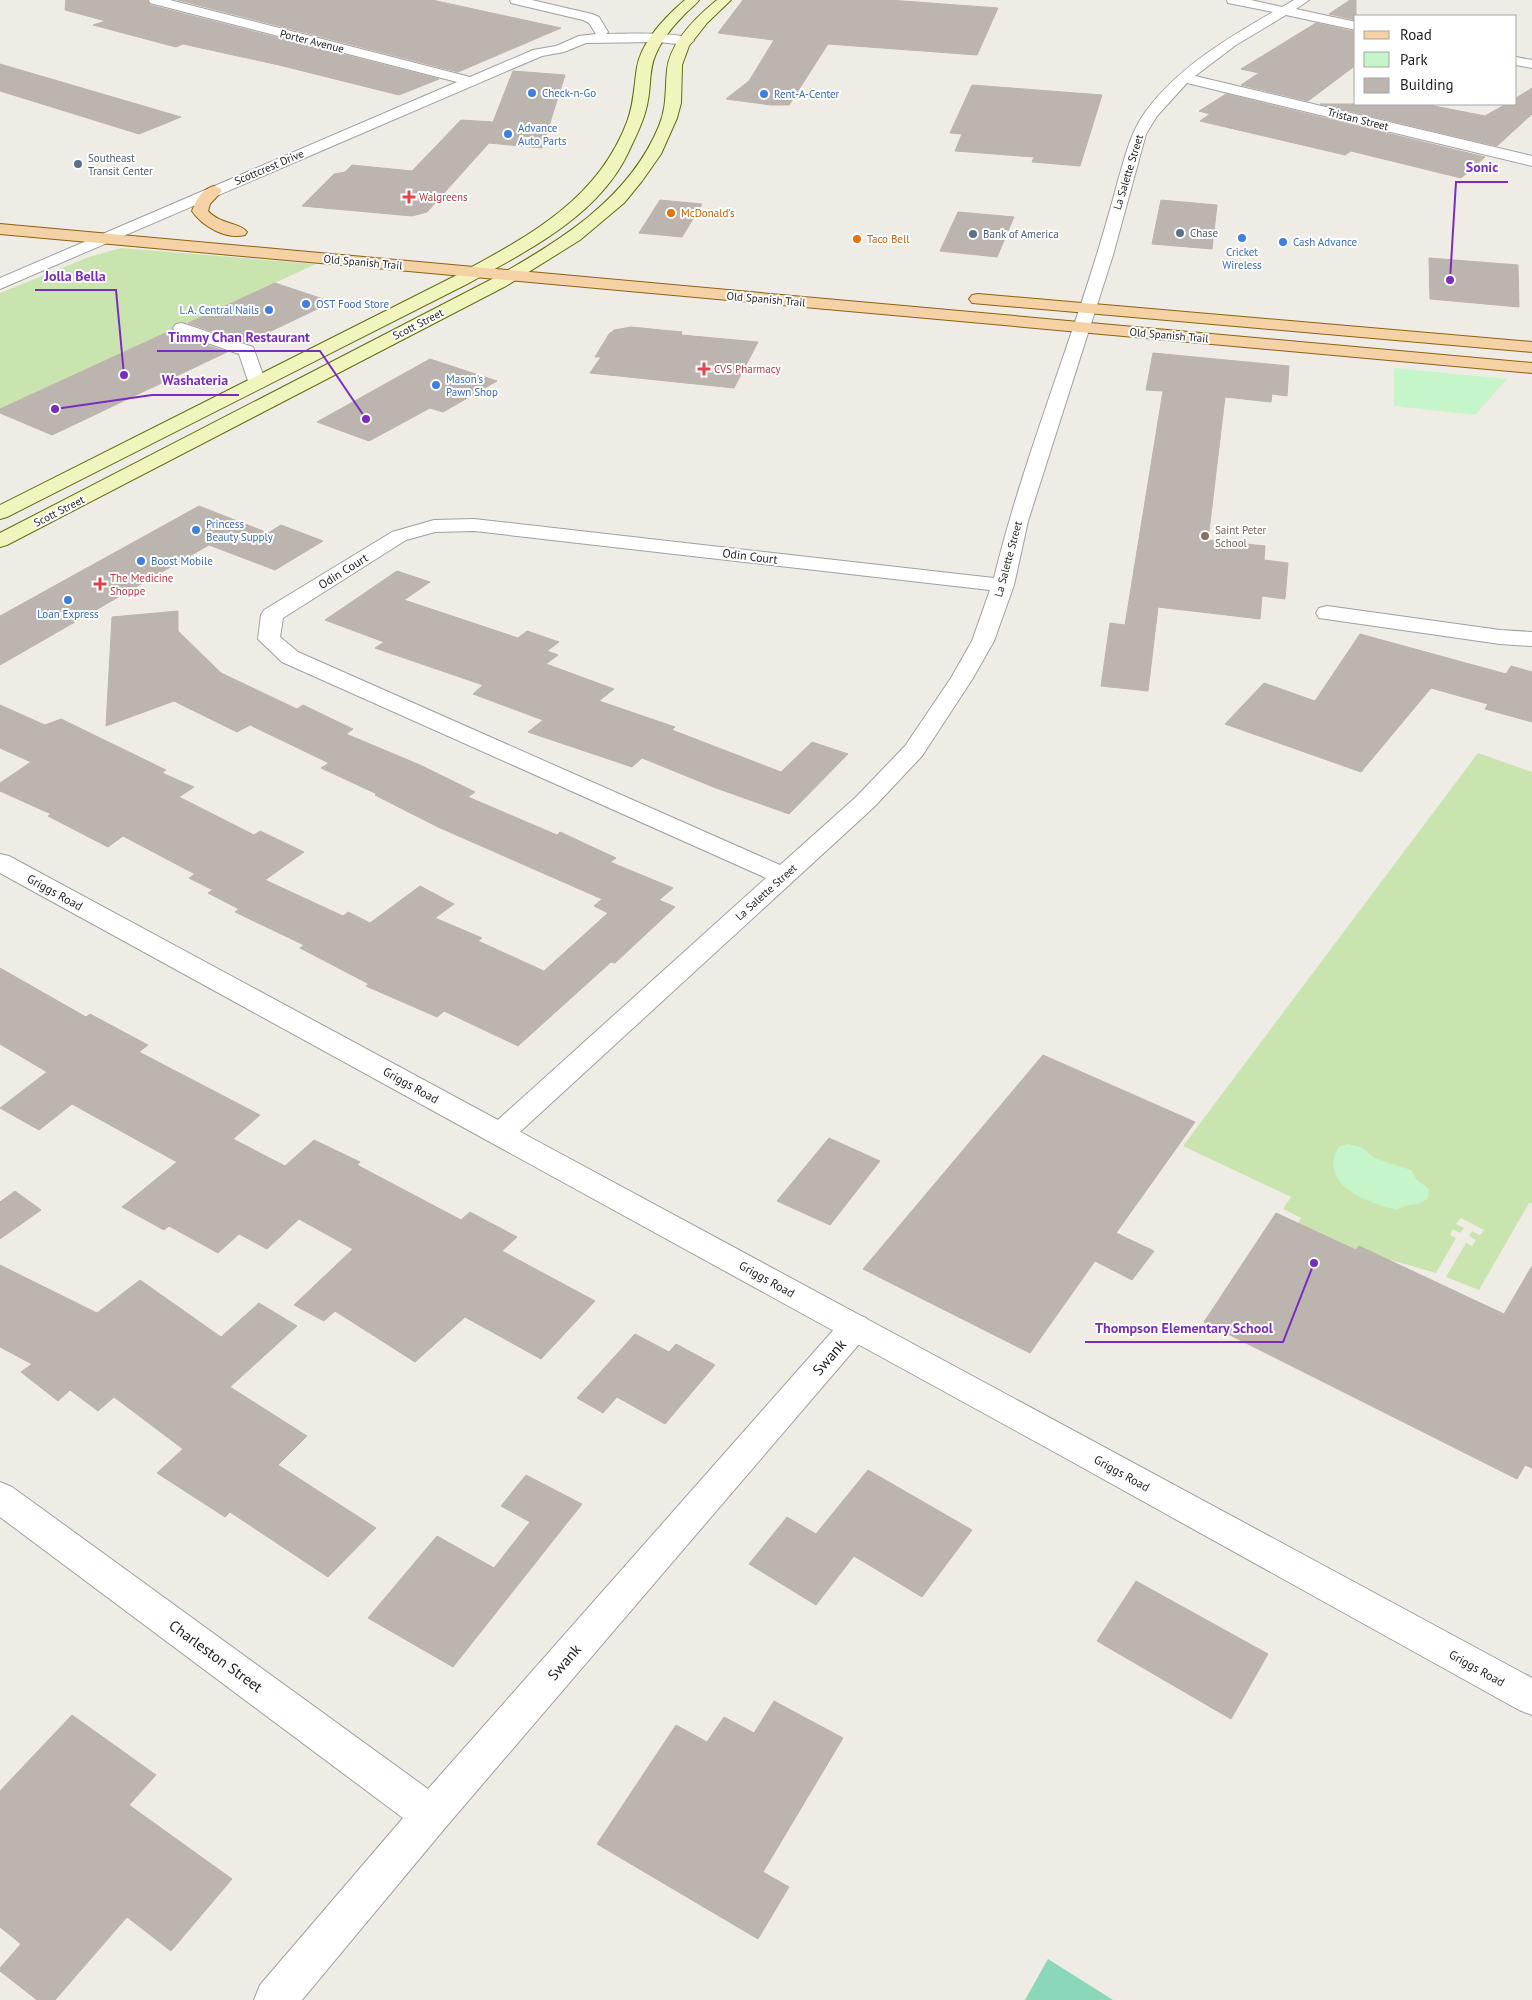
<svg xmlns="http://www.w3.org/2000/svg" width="1532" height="2000" font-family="'PT Sans',sans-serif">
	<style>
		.grass { fill: #cae4b0 }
		.park { fill: #c6f5ca }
		.pitch { fill: #8ad7b9 }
		.building { fill: #bcb5af; stroke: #bfb3a9 }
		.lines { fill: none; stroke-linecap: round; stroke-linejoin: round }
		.minor-casing { stroke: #a0a0a0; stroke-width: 2 }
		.tertiary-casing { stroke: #a0a0a0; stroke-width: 2 }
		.secondary-casing { stroke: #636d0e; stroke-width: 2 }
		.primary-casing { stroke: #8c620d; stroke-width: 2 }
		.minor { fill: #fff; fill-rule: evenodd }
		.tertiary { fill: #fff; fill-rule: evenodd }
		.secondary { fill: #f2f4be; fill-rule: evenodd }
		.primary { fill: #f4d2a5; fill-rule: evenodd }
		.shop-dot { fill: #3f7fe0; stroke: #fff; stroke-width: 2 }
		.service-dot { fill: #5c6f8a; stroke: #fff; stroke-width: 2 }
		.health-dot { fill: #e0444e; stroke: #fff; stroke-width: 2 }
		.food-dot { fill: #e8710a; stroke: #fff; stroke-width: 2 }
		.education-dot { fill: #8d6e63; stroke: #fff; stroke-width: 2 }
		.labels { text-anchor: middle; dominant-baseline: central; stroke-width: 4; stroke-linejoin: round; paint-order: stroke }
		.far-street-label { font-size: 11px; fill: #1f1f1f; stroke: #fff }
		.far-shop-label { font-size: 11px; fill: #366cbe; stroke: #fff; text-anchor: start }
		.far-service-label { font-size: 11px; fill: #4e5e75; stroke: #fff; text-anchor: start }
		.far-health-label { font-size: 11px; fill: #be3a42; stroke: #fff; text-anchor: start }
		.far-food-label { font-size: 11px; fill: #c56008; stroke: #fff; text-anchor: start }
		.far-education-label { font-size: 11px; fill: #785e54; stroke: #fff; text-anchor: start }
		.street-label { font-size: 12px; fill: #1f1f1f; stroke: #fff }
		.near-street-label { font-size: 15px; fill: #1f1f1f; stroke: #fff }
		.leader { fill: none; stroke: #7b2cbf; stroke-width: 2 }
		.callout-dot { fill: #7b2cbf; stroke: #fff; stroke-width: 2 }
		.callout-label { font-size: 14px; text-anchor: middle; font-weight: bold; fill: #7b2cbf; stroke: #fff; stroke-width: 4; stroke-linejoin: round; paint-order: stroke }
	</style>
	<rect width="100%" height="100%" fill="#efece6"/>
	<g class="grass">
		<path d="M121 248 316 264 0 409V293L89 257Z"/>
		<path d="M1478 753 1532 772V1203H1529L1479 1290 1446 1277 1466 1243 1472 1246 1476 1240 1469 1236 1472 1231 1480 1235 1484 1230 1461 1218 1456 1224 1464 1228 1460 1233 1453 1229 1450 1235 1456 1238 1436 1273 1356 1250 1298 1223 1301 1218 1283 1209 1291 1197 1183 1146Z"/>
	</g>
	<g class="park">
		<path d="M1394 368 1507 379 1475 415 1394 406Z"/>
		<path d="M1348 1144 1361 1147 1374 1158 1411 1170 1417 1180 1429 1189 1428 1198C1417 1208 1407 1202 1397 1210 1368 1203 1316 1184 1339 1147Z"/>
	</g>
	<path class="pitch" d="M1048 1959 1113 2000H1025Z"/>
	<g class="building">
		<path d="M66 0H147L150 5 439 79 399 95 279 65 183 44 176 47 93 25 106 21 65 10Z"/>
		<path d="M178 0H432L561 28 458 72Z"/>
		<path d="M743 0H889L998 8 977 55 828 44 789 105H771L726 99 749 81 774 40 718 33Z"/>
		<path d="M1350 0H1356V20L1329 14Z"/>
		<path d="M1316 23 1356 32V65L1308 101 1241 85 1259 73 1241 69Z"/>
		<path d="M0 64 181 117 139 134 0 91Z"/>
		<path d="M513 71 565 75 542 148 489 143 427 212 412 216 302 206 334 174 345 172 352 165 412 171 461 120 493 122Z"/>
		<path d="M972 85 1102 95 1080 166 1032 162 1034 157 955 151 962 134 950 133Z"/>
		<path d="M1532 88V114L1497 146 1320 104H1424L1485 116 1506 104H1516V98Z"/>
		<path d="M1226 94 1485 157 1461 178 1351 151 1345 155 1200 121 1210 114 1199 111Z"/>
		<path d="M660 200 702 204 682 237 639 233Z"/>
		<path d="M1161 200 1217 205 1212 249 1152 244Z"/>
		<path d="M958 212 1014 217 997 257 940 251Z"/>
		<path d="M1429 258 1518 265 1519 307 1430 299Z"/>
		<path d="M275 283 332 302 246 343 188 323Z"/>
		<path d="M631 327 682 332 681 335 758 342 734 388 590 373 601 357H595L609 334 614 330Z"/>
		<path d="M172 330 175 334 227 352 52 435 0 413V409Z"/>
		<path d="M1153 353 1289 366 1287 396 1272 394 1271 402 1225 397 1208 540 1265 546 1264 560 1288 563 1285 599 1262 596 1260 619 1158 607 1148 691 1101 686 1110 623 1125 625 1163 391 1146 390Z"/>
		<path d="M430 359 497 381 443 412 430 408 369 441 317 422Z"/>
		<path d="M199 506 268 533 281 525 323 541 275 570 209 545 0 665V616Z"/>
		<path d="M397 571 430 582 404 600 518 638 527 631 559 642 547 651 558 655 546 664 614 689 599 701 675 727 672 730 781 772 812 742 848 754 789 814 716 788 642 758 632 767 528 732 543 720 473 694 483 685 375 648 384 642 325 620Z"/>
		<path d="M178 611V631L221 673 297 709 303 705 353 729 346 734 420 765 475 792 468 797 557 835 560 832 616 858 610 862 673 888 659 900 675 907 615 963 611 962 518 1046 444 1011 437 1017 366 986 369 984 300 948 304 945 235 912 239 909 208 893 213 890 189 878 195 874 123 836 108 847 48 816 51 814 0 791V783L31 762 0 748V705L45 725 61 719 166 770 162 773 194 787 179 797 254 835 260 831 304 852 265 880 343 916 348 912 370 923 420 886 454 904 435 918 482 938 478 941 544 971 608 913 594 906 602 899 438 827 375 795 377 794 321 768 329 763 250 725 237 732 174 701 106 726 112 617Z"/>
		<path d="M1360 634 1506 674 1511 666 1532 672V722L1485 709 1488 704 1431 688 1361 772 1225 724 1264 683 1315 701Z"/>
		<path d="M0 968 86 1017 90 1014 148 1045 139 1052 260 1115 233 1139 285 1166 314 1140 360 1162 357 1165 461 1220 470 1212 517 1237 502 1251 595 1301 541 1359 465 1317 415 1362 335 1311 324 1321 294 1305 353 1249 299 1219 267 1249 239 1234 218 1253 169 1226 164 1230 122 1207 177 1162 72 1104 39 1130 0 1108 47 1072 0 1044Z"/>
		<path d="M1043 1055 1195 1122 1116 1233 1154 1251 1132 1280 1095 1261 1030 1353 863 1269Z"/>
		<path d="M829 1138 880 1161 830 1225 777 1201Z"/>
		<path d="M15 1191 41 1210 0 1239V1202Z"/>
		<path d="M1276 1213 1356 1250 1359 1246 1504 1314 1532 1266V1468L1525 1465 1517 1479 1204 1322Z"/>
		<path d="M0 1265 97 1313 140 1280 221 1337 259 1303 297 1326 230 1387 307 1436 278 1465 376 1528 328 1577 230 1512 225 1517 157 1473 183 1449 114 1397 98 1411 70 1390 58 1401 21 1372 32 1364 0 1347Z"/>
		<path d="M635 1334 669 1352 676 1344 715 1365 665 1424 617 1397 603 1413 577 1398Z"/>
		<path d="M868 1470 972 1530 922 1597 854 1556 816 1605 749 1564 787 1517 816 1534Z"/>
		<path d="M526 1475 582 1504 453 1667 368 1618 437 1536 494 1568 530 1522 501 1506Z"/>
		<path d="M1136 1581 1268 1654 1231 1719 1097 1641Z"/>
		<path d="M774 1701 843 1738 763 1872 789 1887 758 1939 597 1844 676 1725 707 1742 724 1717 754 1733Z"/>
		<path d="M72 1715 156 1775 129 1805 232 1879 171 1951 127 1917 55 2000H37L0 1971V1968L21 1944 0 1927V1791Z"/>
	</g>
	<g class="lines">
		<g class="minor-casing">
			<g id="minor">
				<path d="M149 0H170L470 77 533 50 556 46 579 36 596 34 589 23 583 20 511 3 510 0H532L592 14 599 17 608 32 606 34C622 34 685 31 694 41L687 45 658 42 586 43 564 52 542 56 0 289V278L457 82 150 3Z"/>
				<path d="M1227 0H1251L1282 7 1294 0H1309L1296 9 1356 22V30L1286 15 1236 45 1195 76 1532 156V166L1187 83 1157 116 1146 134 1113 255 1028 521 1014 585 994 641 973 678 922 756 874 807 510 1141 500 1145 490 1141 485 1134 490 1127 766 878 282 662 258 639 261 615 264 610 392 532 434 520 474 519 994 578C1021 467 1064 362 1097 254 1105 228 1112 203 1119 177 1126 154 1131 131 1146 111 1178 68 1226 39 1273 12L1228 3ZM474 531 990 590 972 641 951 678 905 746 856 797 780 865 298 652 280 637 283 618 406 540 435 532Z"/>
				<path d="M1516 57 1532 60V68L1516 65Z"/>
				<path d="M182 323 253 347 266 383 264 387 257 389 250 387 239 354 176 332 173 328 176 324Z"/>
				<path d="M1327 606 1500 630 1532 632V646L1500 644 1319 618 1316 613 1319 608Z"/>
				<path d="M855 1314 866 1318 871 1327 866 1336 445 1828 302 2000H254L260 1985 403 1818 0 1517V1482L12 1487 428 1789 844 1318Z"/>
			</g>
		</g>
		<g class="tertiary-casing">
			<path id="tertiary" d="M0 854 9 856 1532 1678V1715L1519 1710 1049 1449 0 873Z"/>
		</g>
		<g class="secondary-casing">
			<g id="secondary">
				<path d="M685 0H699C695 6 688 10 683 16 672 27 661 41 655 56 649 70 651 85 648 100 645 119 636 136 628 153 598 216 527 251 469 283L7 517 0 519V505L457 275C527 237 597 201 627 122 634 104 634 86 637 67 642 41 666 16 685 0Z"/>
				<path d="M717 0H731L707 23 689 46 682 65 681 103 677 118 661 154 642 181 624 203 580 240 506 286 7 545 0 547V533L494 278C560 241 629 199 659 126 667 107 665 90 667 70 670 42 696 17 717 0Z"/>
			</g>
		</g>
		<g class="primary-casing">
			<g id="primary">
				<path d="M214 186 220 188 222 191 210 204 208 211C219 224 241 223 247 232L245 235C226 240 202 226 192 211 196 200 202 189 214 186Z"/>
				<path d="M0 224 1532 363V373L0 234Z"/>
				<path d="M978 294 1532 342V352L972 303 969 299 972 295Z"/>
			</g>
		</g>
		<use href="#minor" class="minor"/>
		<use href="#tertiary" class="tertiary"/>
		<use href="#secondary" class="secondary"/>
		<use href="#primary" class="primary"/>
	</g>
	<g class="shop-dot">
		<circle cx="532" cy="93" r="5"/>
		<circle cx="764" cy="94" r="5"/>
		<circle cx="508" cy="134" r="5"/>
		<circle cx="1242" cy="238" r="5"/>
		<circle cx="1283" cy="242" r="5"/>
		<circle cx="306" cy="304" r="5"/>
		<circle cx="269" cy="310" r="5"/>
		<circle cx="436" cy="385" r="5"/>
		<circle cx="196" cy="530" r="5"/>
		<circle cx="141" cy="561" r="5"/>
		<circle cx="68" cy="600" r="5"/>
	</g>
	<g class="service-dot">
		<circle cx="78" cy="164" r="5"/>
		<circle cx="1180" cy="233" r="5"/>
		<circle cx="973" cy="234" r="5"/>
	</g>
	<g class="health-dot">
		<path d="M406.5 189.5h5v5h5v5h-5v5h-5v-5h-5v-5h5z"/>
		<path d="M701.5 361.5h5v5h5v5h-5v5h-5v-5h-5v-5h5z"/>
		<path d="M97.5 576.5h5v5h5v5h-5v5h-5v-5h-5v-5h5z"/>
	</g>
	<g class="food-dot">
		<circle cx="671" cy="213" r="5"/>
		<circle cx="857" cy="239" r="5"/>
	</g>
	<circle class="education-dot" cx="1205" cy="536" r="5"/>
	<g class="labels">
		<g class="far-street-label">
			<text transform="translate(312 41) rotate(14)">Porter Avenue</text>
			<text transform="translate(1358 119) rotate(14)">Tristan Street</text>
			<text transform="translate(269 167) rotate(-23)">Scottcrest Drive</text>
			<text transform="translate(1128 172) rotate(-73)">La Salette Street</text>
			<text transform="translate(363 262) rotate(5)">Old Spanish Trail</text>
			<text transform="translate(766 299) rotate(5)">Old Spanish Trail</text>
			<text transform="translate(418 324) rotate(-27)">Scott Street</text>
			<text transform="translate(1169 335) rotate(5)">Old Spanish Trail</text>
			<text transform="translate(59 511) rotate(-27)">Scott Street</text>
			<text transform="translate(1008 559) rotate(-75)">La Salette Street</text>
			<text transform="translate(766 892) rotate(-42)">La Salette Street</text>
		</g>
		<g class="far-shop-label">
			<text x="542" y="93">Check-n-Go</text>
			<text x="774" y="94">Rent-A-Center</text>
			<text x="518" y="128">Advance<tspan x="518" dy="13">Auto Parts</tspan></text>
			<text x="1293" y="242">Cash Advance</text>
			<text x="1242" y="252" text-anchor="middle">Cricket<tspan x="1242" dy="13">Wireless</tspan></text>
			<text x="316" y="304">OST Food Store</text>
			<text x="259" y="310" text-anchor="end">L.A. Central Nails</text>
			<text x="446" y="379">Mason's<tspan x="446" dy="13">Pawn Shop</tspan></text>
			<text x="206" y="524">Princess<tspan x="206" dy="13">Beauty Supply</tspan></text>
			<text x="151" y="561">Boost Mobile</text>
			<text x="68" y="614" text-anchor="middle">Loan Express</text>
		</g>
		<g class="far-service-label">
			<text x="88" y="158">Southeast<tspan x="88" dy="13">Transit Center</tspan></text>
			<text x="1190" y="233">Chase</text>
			<text x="983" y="234">Bank of America</text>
		</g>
		<g class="far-health-label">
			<text x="419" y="197">Walgreens</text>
			<text x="714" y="369">CVS Pharmacy</text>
			<text x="110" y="578">The Medicine<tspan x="110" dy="13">Shoppe</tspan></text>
		</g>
		<g class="far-food-label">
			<text x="681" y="213">McDonald's</text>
			<text x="867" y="239">Taco Bell</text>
		</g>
		<g class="far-education-label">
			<text x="1215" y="530">Saint Peter<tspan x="1215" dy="13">School</tspan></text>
		</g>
		<g class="street-label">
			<text transform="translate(750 556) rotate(7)">Odin Court</text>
			<text transform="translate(343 571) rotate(-32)">Odin Court</text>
			<text transform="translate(55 892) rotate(29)">Griggs Road</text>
			<text transform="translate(411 1085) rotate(29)">Griggs Road</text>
			<text transform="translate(767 1279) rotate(29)">Griggs Road</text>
			<text transform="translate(1122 1473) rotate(29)">Griggs Road</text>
			<text transform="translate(1477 1668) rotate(29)">Griggs Road</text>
		</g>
		<g class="near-street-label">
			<text transform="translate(829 1357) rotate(-49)">Swank</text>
			<text transform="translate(216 1656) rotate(36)">Charleston Street</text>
			<text transform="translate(564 1662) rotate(-49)">Swank</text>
		</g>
	</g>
	<path class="leader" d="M1450 280L1456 182H1508M124 375L116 290H35M366 419L320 351H157M55 409L152 395H239M1314 1263L1283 1342H1085"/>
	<g class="callout-dot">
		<circle cx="1450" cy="280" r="5"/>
		<circle cx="124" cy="375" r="5"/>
		<circle cx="366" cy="419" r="5"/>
		<circle cx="55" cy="409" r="5"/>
		<circle cx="1314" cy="1263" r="5"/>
	</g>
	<g class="callout-label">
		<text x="1482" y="172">Sonic</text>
		<text x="75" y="281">Jolla Bella</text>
		<text x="239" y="342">Timmy Chan Restaurant</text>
		<text x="195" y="385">Washateria</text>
		<text x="1184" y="1333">Thompson Elementary School</text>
	</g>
	<rect x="1354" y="15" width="162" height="90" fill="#ffffff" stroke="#a5a5a5"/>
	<rect x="1364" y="31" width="25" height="8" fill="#f4d2a5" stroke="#a5a5a5"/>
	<text x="1400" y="40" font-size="15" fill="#1f1f1f">Road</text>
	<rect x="1364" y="52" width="25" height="15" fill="#c6f5ca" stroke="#a5a5a5"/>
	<text x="1400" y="65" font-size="15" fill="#1f1f1f">Park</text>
	<rect x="1364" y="78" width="25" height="15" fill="#bcb5af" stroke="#a5a5a5"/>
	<text x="1400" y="90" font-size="15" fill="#1f1f1f">Building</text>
</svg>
